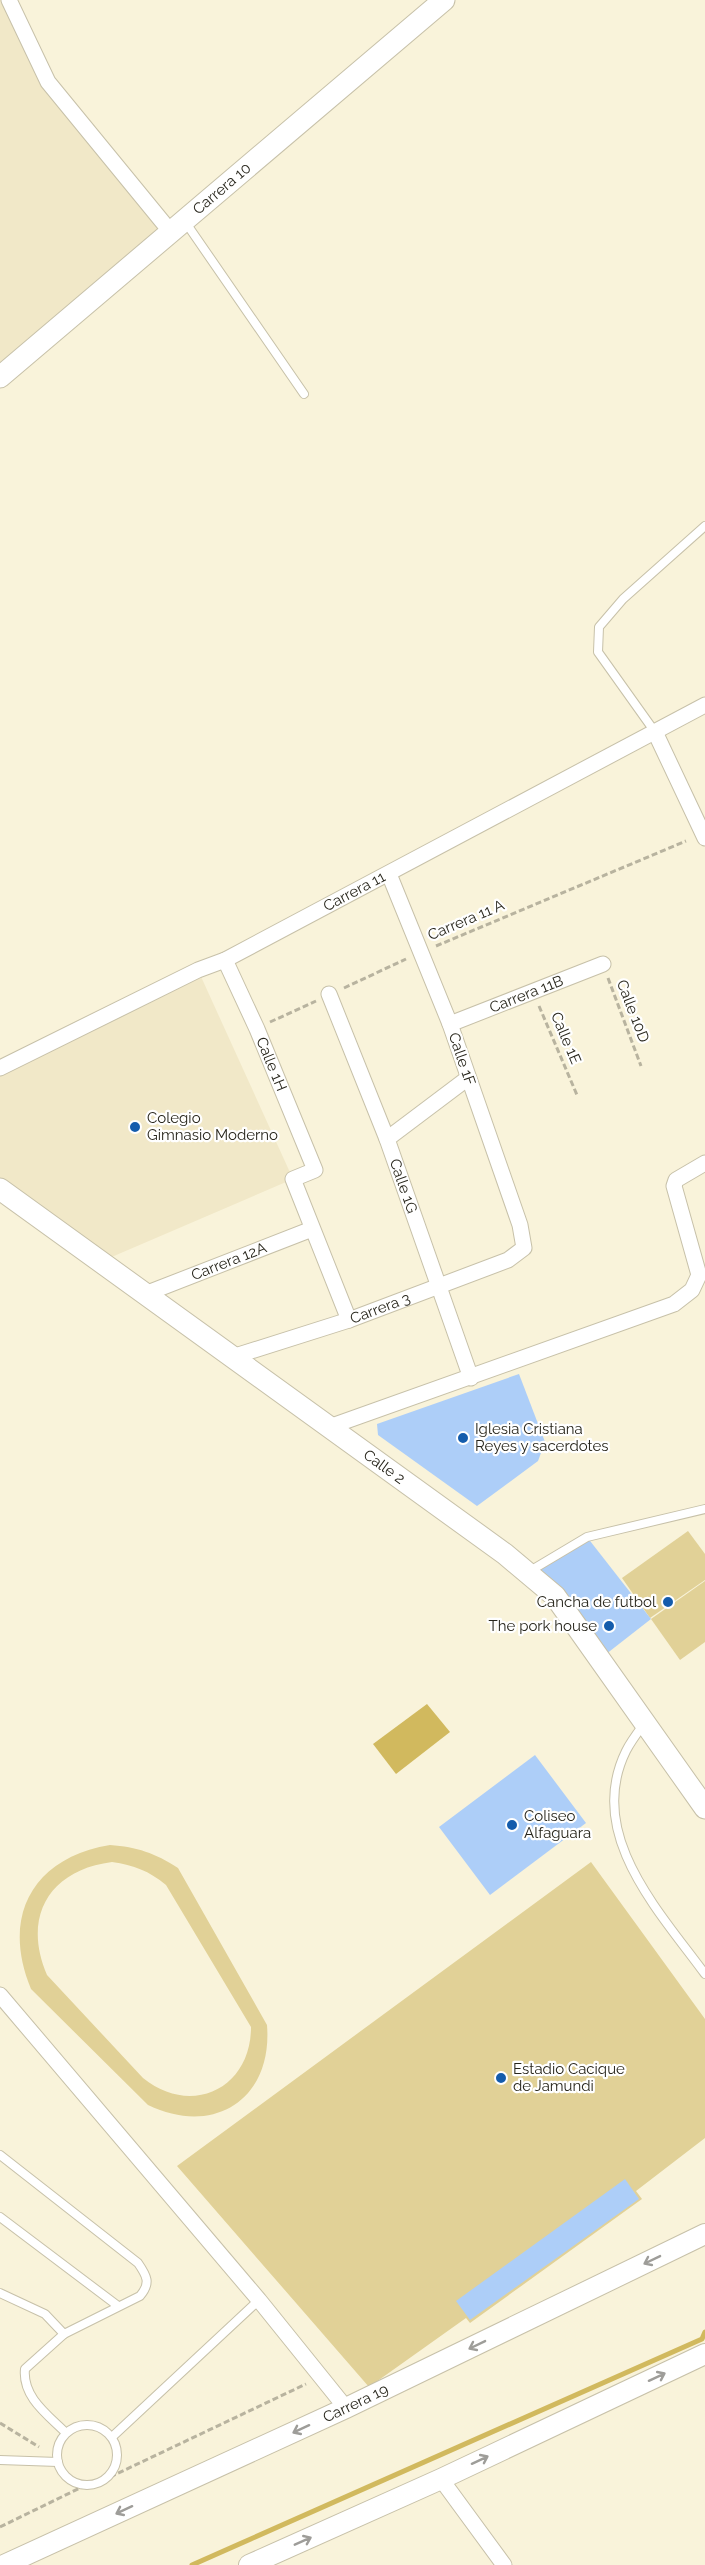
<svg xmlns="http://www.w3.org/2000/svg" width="705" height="2565" font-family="Raleway,sans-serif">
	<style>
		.built { fill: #f1e8c8 }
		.green { fill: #e1d197; fill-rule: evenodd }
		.water { fill: #d1b95e }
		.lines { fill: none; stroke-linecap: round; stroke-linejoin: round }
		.stream { stroke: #d1b95e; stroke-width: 5 }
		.building { fill: #adcef8 }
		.service-casing { stroke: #c7c1a9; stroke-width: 10 }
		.minor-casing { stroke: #c7c1a9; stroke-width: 17 }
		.tertiary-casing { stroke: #c7c1a9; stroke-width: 22 }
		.secondary-casing { stroke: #c7c1a9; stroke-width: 23 }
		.path { stroke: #b8b39f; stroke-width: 3; stroke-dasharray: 6 3; stroke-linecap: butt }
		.service { stroke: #fff; stroke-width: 8 }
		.minor { stroke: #fff; stroke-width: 15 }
		.tertiary { stroke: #fff; stroke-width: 20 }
		.secondary { stroke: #fff; stroke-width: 21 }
		.oneway { stroke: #9e9d99 }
		.poi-dot { fill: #145cac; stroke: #fff; stroke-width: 2 }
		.labels { text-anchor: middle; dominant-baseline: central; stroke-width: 4.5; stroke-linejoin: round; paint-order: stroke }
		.street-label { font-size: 15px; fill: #28261c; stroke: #fff }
		.poi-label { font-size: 15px; fill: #28261c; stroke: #fff; text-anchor: start }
	</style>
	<rect width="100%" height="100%" fill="#f9f3da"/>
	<g class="built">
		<path d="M0 0H9L48 82 170 231 0 377Z"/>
		<path d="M198 970 293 1179 100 1262 0 1189V1068Z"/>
	</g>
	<g class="green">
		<path d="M688 1531 705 1554V1580L650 1618 622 1578Z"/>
		<path d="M705 1581V1642L680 1660 651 1619Z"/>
		<path d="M110 1845C137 1847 155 1853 178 1868L267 2025C273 2099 214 2137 148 2105L31 1989C1 1917 32 1858 110 1845ZM112 1862C134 1865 149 1871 166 1885L251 2027C251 2089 191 2117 143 2078L47 1975C22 1917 49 1870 112 1862Z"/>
		<path d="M591 1862 705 2019V2138L636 2191 642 2199 470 2323 466 2318 369 2387 177 2166Z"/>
	</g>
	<path class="water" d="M427 1704 450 1732 396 1774 373 1744Z"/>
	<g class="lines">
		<path class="stream" d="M192 2565 702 2339 705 2332"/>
	</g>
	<g class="building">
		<path d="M519 1374 545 1442 538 1461 477 1506 378 1435 377 1424Z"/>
		<path d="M587 1537 651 1619 601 1658 528 1573Z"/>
		<path d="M535 1755 586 1823 490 1895 439 1827Z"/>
		<path d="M625 2179 639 2199 470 2320 456 2301Z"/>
	</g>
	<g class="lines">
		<g class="service-casing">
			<g id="service">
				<path d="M186 223 304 394"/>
				<path d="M655 732 598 652 599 627 623 599 705 526"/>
				<path d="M530 1571 587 1537 705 1509"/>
				<path d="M644 1724C638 1732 631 1741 626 1751 585 1834 659 1911 705 1974"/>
				<path d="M0 2155 138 2263C147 2276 151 2283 140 2296L64 2334 25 2369C22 2397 48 2415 66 2433"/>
				<path d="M0 2217 118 2306"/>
				<path d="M0 2293 45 2314 64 2334"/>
				<circle cx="87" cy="2455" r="30"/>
				<path d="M112 2437 259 2300"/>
				<path d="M0 2460 58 2462"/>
			</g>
		</g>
		<g class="minor-casing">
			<g id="minor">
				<path d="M9 0 48 82 170 231"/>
				<path d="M655 732 705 838"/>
				<path id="s1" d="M225 960 257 1029 315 1170 293 1179 349 1320"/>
				<path id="s2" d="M329 994 387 1139 471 1378"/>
				<path id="s3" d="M450 1024 603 964"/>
				<path id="s4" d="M0 1068 198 970 225 960 705 705"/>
				<path d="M387 1139 468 1078"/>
				<path id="s5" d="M145 1294 312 1229"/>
				<path id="s6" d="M232 1357 349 1320 508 1260 524 1248 520 1225 450 1024 389 874"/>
				<path d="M329 1427 674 1304 692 1290 699 1275 674 1186 676 1180 705 1163"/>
				<path d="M0 1995 259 2300 346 2408"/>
				<path d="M441 2479 504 2565"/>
			</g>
		</g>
		<g class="tertiary-casing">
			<g id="tertiary">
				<path id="s7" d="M4 2565 346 2408 705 2234"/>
				<path d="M249 2565 441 2479 705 2354"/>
			</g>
		</g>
		<g class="secondary-casing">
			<g id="secondary">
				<path id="s8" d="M0 377 444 0"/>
				<path id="s9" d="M0 1189 505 1554 555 1596 705 1808"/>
			</g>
		</g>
		<g class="path">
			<path d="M436 946 686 841"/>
			<path d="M608 978 641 1066"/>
			<path d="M344 988 406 959"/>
			<path d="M539 1006 577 1095"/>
			<path d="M270 1022 316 1001"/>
			<path d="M0 2423 39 2447"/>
			<path d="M110 2477 306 2384"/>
			<path d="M0 2527 84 2486"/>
		</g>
		<use href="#service" class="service"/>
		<use href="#minor" class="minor"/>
		<use href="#tertiary" class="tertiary"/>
		<use href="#secondary" class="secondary"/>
	</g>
	<defs><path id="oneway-shaft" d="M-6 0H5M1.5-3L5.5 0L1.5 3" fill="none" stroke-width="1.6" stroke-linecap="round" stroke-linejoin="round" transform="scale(1.5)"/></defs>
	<g class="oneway">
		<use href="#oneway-shaft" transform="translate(652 2260) rotate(154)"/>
		<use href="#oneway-shaft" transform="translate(477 2345) rotate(154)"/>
		<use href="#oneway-shaft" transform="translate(657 2377) rotate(-25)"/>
		<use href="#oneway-shaft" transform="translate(301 2429) rotate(155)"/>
		<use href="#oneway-shaft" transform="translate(480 2460) rotate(-25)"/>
		<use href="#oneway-shaft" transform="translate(124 2510) rotate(155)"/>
		<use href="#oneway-shaft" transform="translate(303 2541) rotate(-24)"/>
	</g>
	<g class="poi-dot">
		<circle cx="135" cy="1127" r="6"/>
		<circle cx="463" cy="1438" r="6"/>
		<circle cx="668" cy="1602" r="6"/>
		<circle cx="609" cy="1626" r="6"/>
		<circle cx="512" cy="1825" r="6"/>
		<circle cx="501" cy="2078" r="6"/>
	</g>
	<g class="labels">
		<g class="street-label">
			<text stroke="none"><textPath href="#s8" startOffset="291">Carrera 10</textPath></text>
			<text stroke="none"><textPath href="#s4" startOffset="396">Carrera 11</textPath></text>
			<text transform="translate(466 920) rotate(-23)">Carrera 11 A</text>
			<text stroke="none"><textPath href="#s3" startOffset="82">Carrera 11B</textPath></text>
			<text transform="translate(633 1011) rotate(69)">Calle 10D</text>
			<text transform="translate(566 1038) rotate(67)">Calle 1E</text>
			<text transform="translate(462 1059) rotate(71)">Calle 1F</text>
			<text stroke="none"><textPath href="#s1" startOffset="114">Calle 1H</textPath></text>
			<text stroke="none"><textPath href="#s2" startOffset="206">Calle 1G</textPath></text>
			<text stroke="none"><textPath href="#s5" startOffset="90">Carrera 12A</textPath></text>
			<text stroke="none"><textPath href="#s6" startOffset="156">Carrera 3</textPath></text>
			<text stroke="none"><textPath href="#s9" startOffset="474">Calle 2</textPath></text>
			<text stroke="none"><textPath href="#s7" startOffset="387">Carrera 19</textPath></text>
		</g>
		<g class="poi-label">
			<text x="147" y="1118">Colegio<tspan x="147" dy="17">Gimnasio Moderno</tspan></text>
			<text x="475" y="1429">Iglesia Cristiana<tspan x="475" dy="17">Reyes y sacerdotes</tspan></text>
			<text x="656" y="1602" text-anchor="end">Cancha de futbol</text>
			<text x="597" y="1626" text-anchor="end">The pork house</text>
			<text x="524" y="1816">Coliseo<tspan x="524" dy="17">Alfaguara</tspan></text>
			<text x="513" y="2069">Estadio Cacique<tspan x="513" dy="17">de Jamundi</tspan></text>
		</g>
	</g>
</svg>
